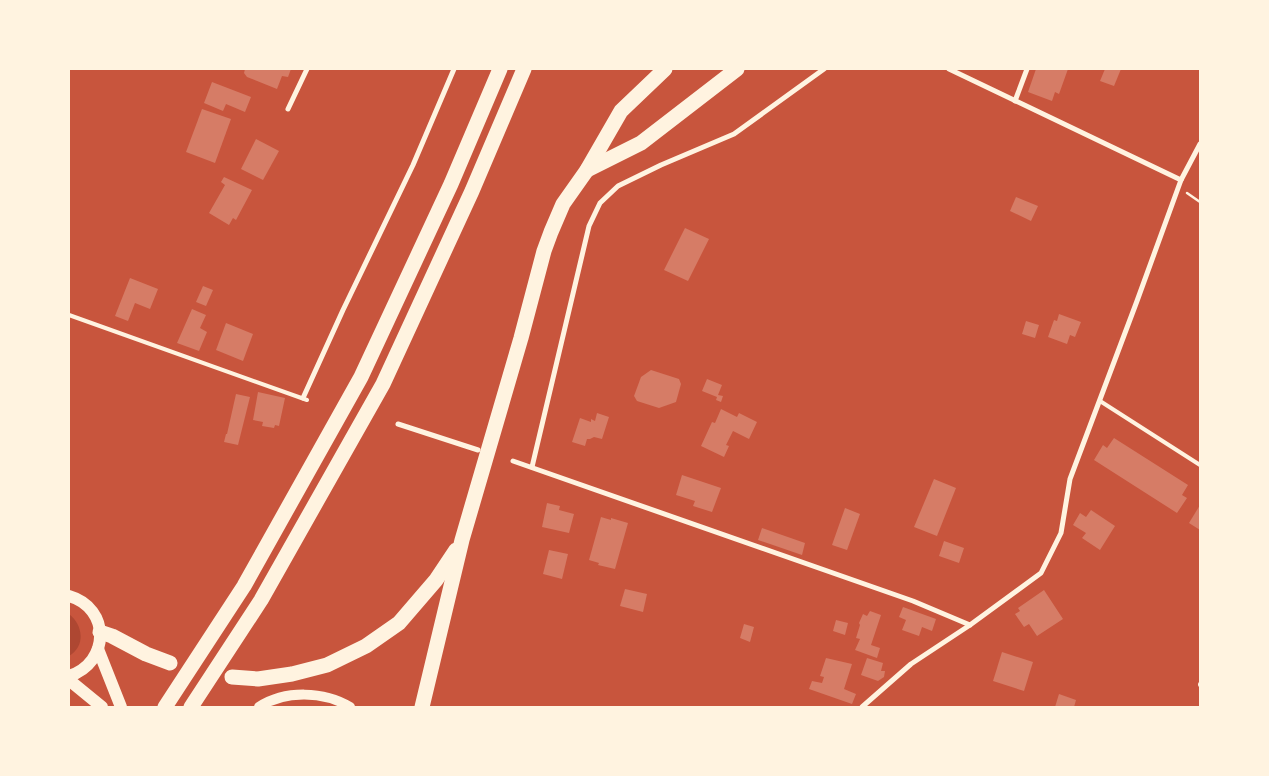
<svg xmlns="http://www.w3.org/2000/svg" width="1269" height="776" font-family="Raleway,sans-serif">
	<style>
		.green { fill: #ae4732 }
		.building { fill: #d67c66 }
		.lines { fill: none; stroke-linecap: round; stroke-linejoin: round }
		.path { stroke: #fff3e0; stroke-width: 2.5 }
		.service { stroke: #fff3e0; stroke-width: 4 }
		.minor { stroke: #fff3e0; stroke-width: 5 }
		.secondary { stroke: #fff3e0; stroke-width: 10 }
		.primary { stroke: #fff3e0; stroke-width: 12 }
		.motorway { stroke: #fff3e0; stroke-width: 15 }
	</style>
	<rect width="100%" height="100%" fill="#c8553d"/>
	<path class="green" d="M69 614C83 625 86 646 69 656Z"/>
	<g class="building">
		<path d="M245 69H291L288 77 282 76 277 89 247 77 244 73Z"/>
		<path d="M1036 69H1068L1059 94 1055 92 1052 101 1028 92Z"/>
		<path d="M1105 69H1121L1114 86 1100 81Z"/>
		<path d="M212 82 251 97 245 112 226 104 223 111 204 103Z"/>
		<path d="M202 109 231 119 215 163 186 152Z"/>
		<path d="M256 139 279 151 263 180 241 169Z"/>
		<path d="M224 177 252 190 236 220 233 218 229 225 209 213 225 185 221 182Z"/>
		<path d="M1016 197 1038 206 1031 221 1010 211Z"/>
		<path d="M685 228 709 239 688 281 664 270Z"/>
		<path d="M130 278 158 289 150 309 135 303 128 321 115 316Z"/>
		<path d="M203 286 213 290 206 306 196 302Z"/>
		<path d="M192 309 206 315 200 328 207 332 199 351 177 343Z"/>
		<path d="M1059 314 1081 322 1075 337 1070 335 1067 344 1048 337 1054 320 1057 321Z"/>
		<path d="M1026 321 1039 325 1035 338 1022 334Z"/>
		<path d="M226 323 253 334 243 361 216 350Z"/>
		<path d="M651 370 679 379 681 384 676 402 659 408 637 401 634 396 641 377Z"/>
		<path d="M707 379 722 385 718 395 723 396 721 402 716 400 717 397 702 391Z"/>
		<path d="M258 392 285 398 279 426 275 425 274 428 262 426 263 422 253 420Z"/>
		<path d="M236 394 250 397 238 445 224 442 226 434H227Z"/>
		<path d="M721 409 737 417 739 413 757 422 749 439 733 431 726 445 729 446 724 457 701 446 712 422 715 423Z"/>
		<path d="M597 413 609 417 602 439 594 437 590 439H587L585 446 572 442 580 418 591 422V419L595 421Z"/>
		<path d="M1114 438 1188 485 1182 495 1187 498 1177 513 1094 460 1103 445 1107 448Z"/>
		<path d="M682 475 721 488 712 512 693 506 695 501 676 495Z"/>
		<path d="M934 479 956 488 937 536 914 527Z"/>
		<path d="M547 503 560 506 559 510 574 514 569 533 542 527Z"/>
		<path d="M1200 505V530L1189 523Z"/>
		<path d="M845 508 860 514 847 550 832 545Z"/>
		<path d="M1091 510 1115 526 1100 550 1082 538 1086 533 1073 525 1080 513 1086 517Z"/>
		<path d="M601 517 611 520V518L628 523 615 569 598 565 599 563 589 560Z"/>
		<path d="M762 528 805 543 802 555 758 540Z"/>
		<path d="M944 541 964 548 959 563 939 556Z"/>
		<path d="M549 550 568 554 562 579 543 574Z"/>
		<path d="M625 589 647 594 643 612 620 606Z"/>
		<path d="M1044 590 1063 619 1037 636 1029 624 1024 627 1015 614 1020 611 1018 608Z"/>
		<path d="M903 607 936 619 932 631 922 627 919 636 902 630 906 620 899 617Z"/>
		<path d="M870 611 881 615 871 645 880 648 877 658 855 650 860 639 856 638 860 625 859 623 863 614 867 616Z"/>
		<path d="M836 620 848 623 845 635 833 631Z"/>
		<path d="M744 624 754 627 750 642 740 638Z"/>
		<path d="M1002 652 1033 662 1024 691 993 681Z"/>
		<path d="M826 658 852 664 844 689 856 694 852 704 809 689 812 681 822 683 824 677 820 676Z"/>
		<path d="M867 658 883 663 881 671H885L884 677 878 681 861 675Z"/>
		<path d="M1059 694 1076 700 1074 707H1055Z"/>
	</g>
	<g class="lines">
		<path class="path" d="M1187 193 1200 202"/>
		<g class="service">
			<path d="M69 315 307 400"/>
			<path d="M1100 401 1200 465"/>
			<path d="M1200 685V684"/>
		</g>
		<g class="minor">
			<path d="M949 69 1181 180"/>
			<path d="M1015 101 1027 69"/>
			<path d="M288 109 307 69"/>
			<path d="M303 398 343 310 413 165 454 69"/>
			<path d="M398 424 478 450"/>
			<path d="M513 461 913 601 970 625"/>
			<path d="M532 467 589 226 600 203 618 186 661 165 734 134 824 69"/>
			<path d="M862 707 911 664 970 625 1041 573 1061 533 1070 479 1137 301 1181 180 1200 144"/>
		</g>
		<path class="secondary" d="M259 707C285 690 324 691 350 707"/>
		<g class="primary">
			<path d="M69 596C111 608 110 663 69 676"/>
			<path d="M98 649 121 707"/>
			<path d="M69 680 102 707"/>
		</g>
		<g class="motorway">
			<path d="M587 170 641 143 737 69"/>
			<path d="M100 632 112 636 146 654 170 663"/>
			<path d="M232 677 258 679 292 674 327 665 366 646 399 623 436 580 456 550"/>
			<path d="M165 707 244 586 361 377 451 184 500 69"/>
			<path d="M191 707 261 600 383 384 472 191 524 69"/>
			<path d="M422 707 462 540 521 338 544 251 551 232 563 204 587 170 621 111 665 69"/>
		</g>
	</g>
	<rect width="1269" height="776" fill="none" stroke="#fff3e0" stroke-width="140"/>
</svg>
